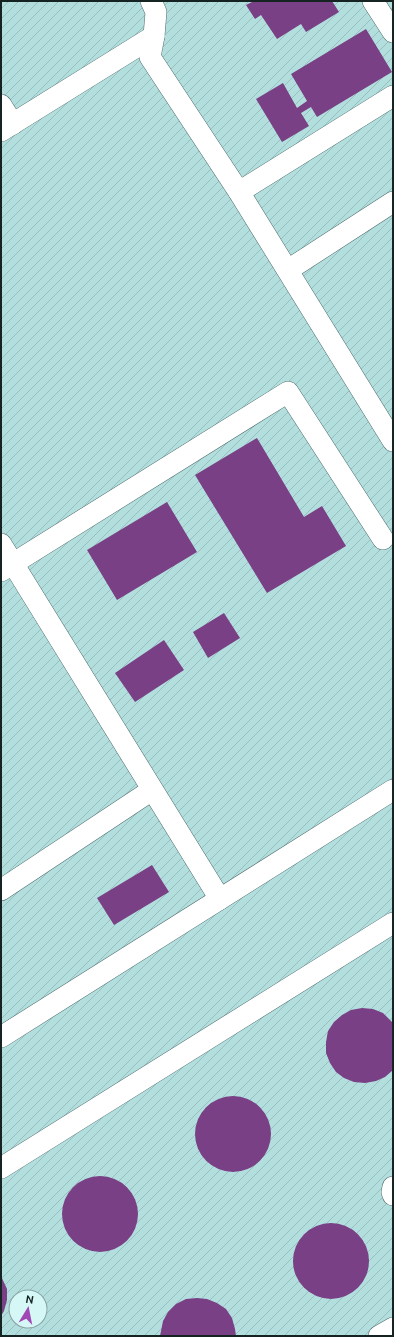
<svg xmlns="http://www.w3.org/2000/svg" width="394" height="1337" font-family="Ubuntu,sans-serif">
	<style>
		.industrial { fill: url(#industrial-furrows); fill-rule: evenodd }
		.building { fill: #794085 }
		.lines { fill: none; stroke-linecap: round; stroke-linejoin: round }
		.minor-casing { stroke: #4f6f6e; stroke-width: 22 }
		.minor { stroke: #fff; stroke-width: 21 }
	</style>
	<defs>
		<pattern id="industrial-furrows" width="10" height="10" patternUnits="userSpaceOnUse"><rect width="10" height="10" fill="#b3dede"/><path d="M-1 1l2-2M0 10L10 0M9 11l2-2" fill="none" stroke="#99bebe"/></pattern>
	</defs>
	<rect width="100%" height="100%" fill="#c8eaea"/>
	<path class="industrial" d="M1 1H393V1336H1ZM16 1297H40V1321H16Z"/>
	<g class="building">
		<path d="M254 1H332L339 12 306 32 301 24 277 39 261 15 255 19 246 5Z"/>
		<path d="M366 29 392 72 317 117 311 107 301 113 309 126 282 142 256 99 283 83 297 108 307 101 291 74Z"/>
		<path d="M257 438 304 517 322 506 346 546 267 593 195 475Z"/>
		<path d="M167 502 197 552 117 600 87 550Z"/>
		<path d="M224 613 240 638 208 658 193 632Z"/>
		<path d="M164 640 184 670 135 702 115 673Z"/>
		<path d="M152 865 169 892 114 925 97 898Z"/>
		<path d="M362 1008 373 1009 383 1013 393 1023V1070L385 1077 376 1081 365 1083 354 1082 344 1078 336 1072 330 1063 326 1053V1042L328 1031 334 1022 342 1015 351 1010Z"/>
		<circle cx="233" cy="1134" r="38"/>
		<circle cx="100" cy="1214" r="38"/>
		<circle cx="331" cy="1261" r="38"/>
		<path d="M1 1276 7 1289V1300L4 1311 1 1316Z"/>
		<path d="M197 1298 207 1299 217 1303 226 1309 232 1318 235 1329 236 1336H160L163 1321 168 1312 176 1304 186 1299Z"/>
	</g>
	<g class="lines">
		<g class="minor-casing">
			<g id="minor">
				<path d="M151 1 156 12 154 36 150 57 239 192 393 441"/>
				<path d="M373 1 393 32"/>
				<path d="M1 105 13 124"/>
				<path d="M1 131 154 36"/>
				<path d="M239 192 393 96"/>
				<path d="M288 270 393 202"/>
				<path d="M1 544 220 899"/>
				<path d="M1 571 288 392 383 539"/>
				<path d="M1 890 152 790"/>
				<path d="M1 1037 393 790"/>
				<path d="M1 1168 393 923"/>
				<path d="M393 1187 392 1192 393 1195"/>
				<path d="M379 1336 393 1328"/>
			</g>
		</g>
		<use href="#minor" class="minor"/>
	</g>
	<rect width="394" height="1337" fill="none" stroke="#162323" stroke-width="4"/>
	<g transform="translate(28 1309) rotate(10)"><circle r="19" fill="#d5f8f7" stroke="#89a3a2"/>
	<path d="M0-3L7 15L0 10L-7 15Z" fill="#a148b4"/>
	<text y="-6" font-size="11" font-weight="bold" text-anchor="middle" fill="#162323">N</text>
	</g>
</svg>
